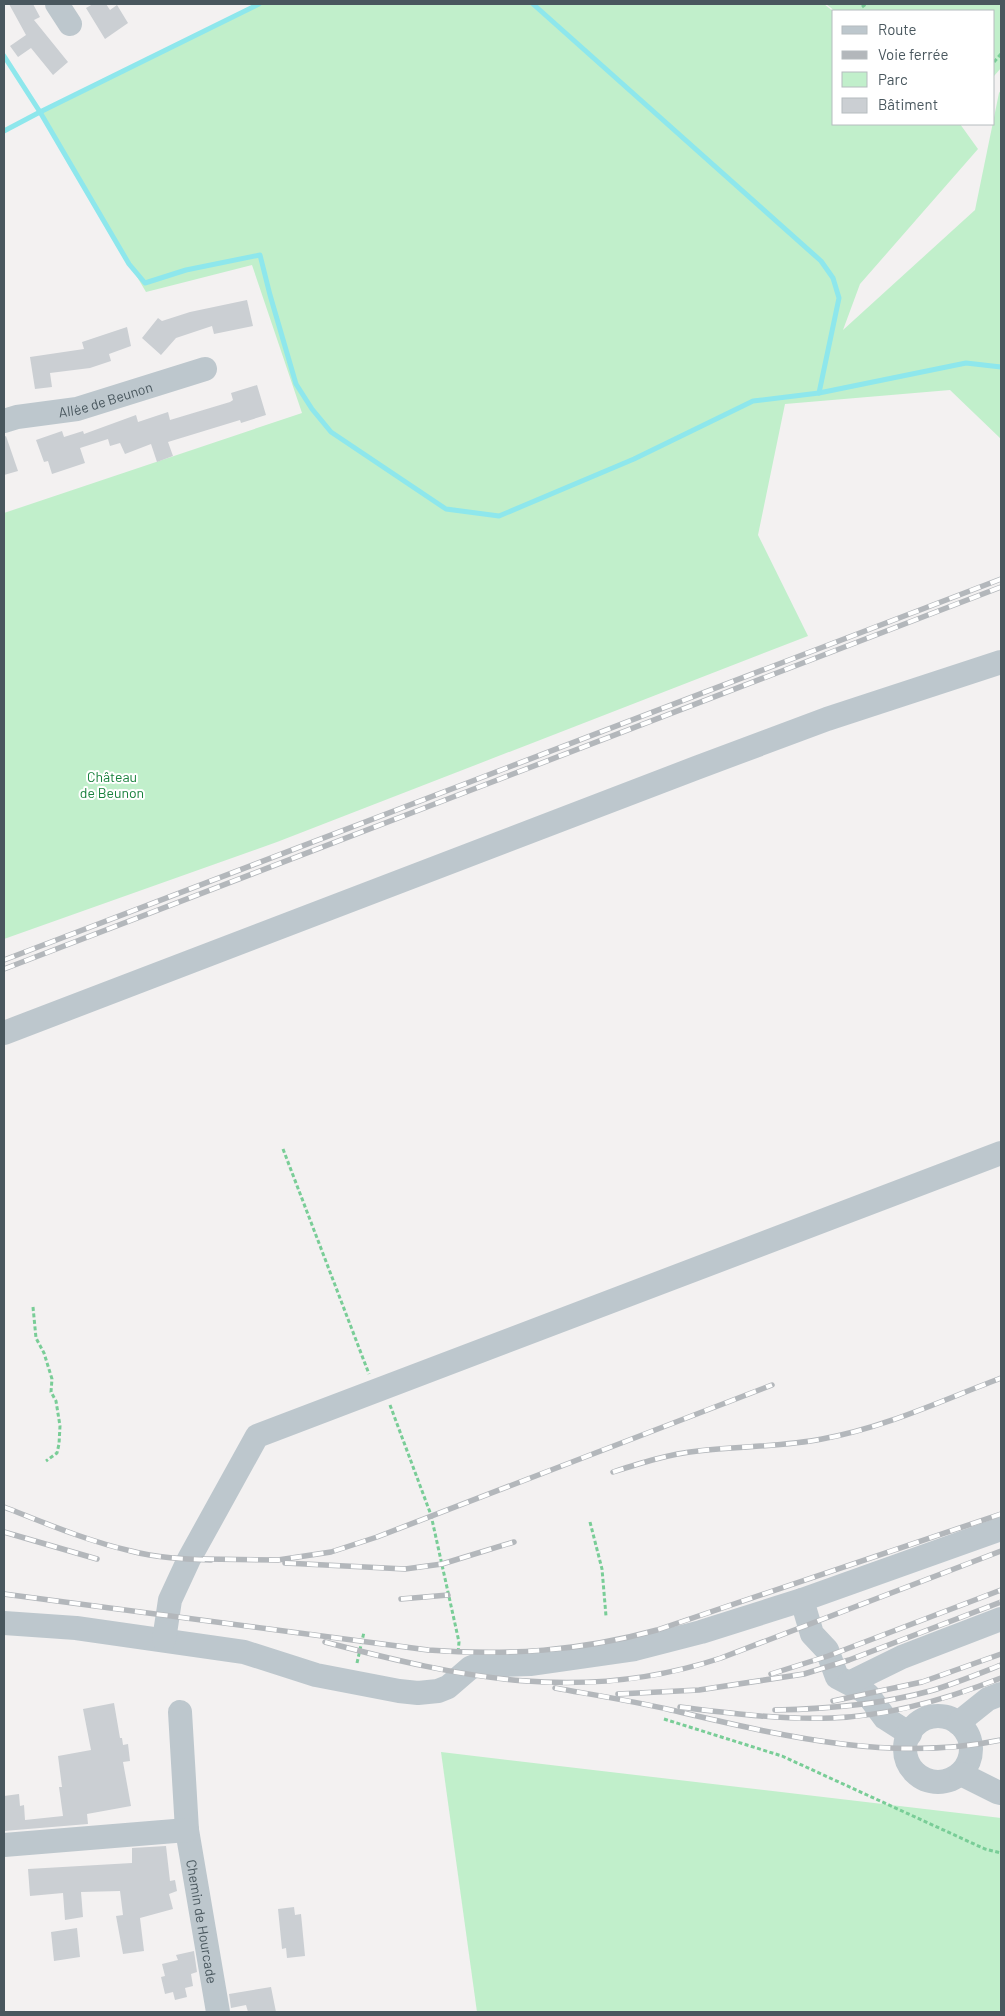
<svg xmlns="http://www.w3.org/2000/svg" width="1005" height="2016" font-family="Barlow,sans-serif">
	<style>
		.green { fill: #c1efcb }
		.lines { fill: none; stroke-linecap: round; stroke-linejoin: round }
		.stream { stroke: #8ee7ec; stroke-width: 5 }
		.building { fill: #cbcfd3 }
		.path { stroke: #79cd97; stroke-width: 3; stroke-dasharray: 4 2.5; stroke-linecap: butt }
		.minor { stroke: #bdc7cd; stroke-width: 24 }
		.rail-casing { stroke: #b3b7bb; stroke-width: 5.5 }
		.rail { stroke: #fff; stroke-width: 4; stroke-dasharray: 11; stroke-linecap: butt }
		.labels { text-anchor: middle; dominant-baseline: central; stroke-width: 4; stroke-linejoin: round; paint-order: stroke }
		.street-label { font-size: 14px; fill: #49575e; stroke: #fff }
		.park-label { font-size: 14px; fill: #18813c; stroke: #fff }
	</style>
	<rect width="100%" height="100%" fill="#f3f1f1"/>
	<g class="green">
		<path d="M256 4H824L834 12V124H960L978 149 860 284 843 330 975 210 999 93 1001 90V439L950 390 785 404 758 535 808 636 277 842 4 939V513L302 413 252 265 146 292 40 112Z"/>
		<path d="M826 4H1001V68L994 76V11H835Z"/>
		<path d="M441 1752 1001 1818V2012H477Z"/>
	</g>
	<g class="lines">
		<g class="stream">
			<path d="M533 4 821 261 833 278 839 298 819 393 966 363 1001 367"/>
			<path d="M4 56 40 112 259 4"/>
			<path d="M4 131 40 112 129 264 145 283 186 270 260 255 270 295 296 384 312 409 331 432 446 509 499 516 634 459 753 401 819 393"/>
		</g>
	</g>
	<g class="building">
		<path d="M9 4H33L40 17 34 20 68 62 53 75 31 48 18 57 10 46 26 35Z"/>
		<path d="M93 4H106L110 10 117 5 128 23 105 39 86 8Z"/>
		<path d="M247 300 253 326 214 334 212 326 176 338 161 355 142 338 158 318 162 321 190 312Z"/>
		<path d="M127 327 131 346 109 354 111 361 90 368 50 373 52 387 35 389 30 357 84 349 82 342Z"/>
		<path d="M257 385 266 415 241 423 240 420 168 442 173 456 157 462 151 444 125 454 120 443 110 446 108 439 80 448 85 463 52 474 48 461 44 462 36 440 62 431 64 437 83 431 84 434 136 415 138 422 168 412 170 420 230 402 233 400 231 393Z"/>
		<path d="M6 436 18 471 4 475V437Z"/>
		<path d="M114 1703 120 1738H122L123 1745 128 1744 130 1761 123 1762 131 1806 87 1814 88 1824 4 1831V1796L19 1794 20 1806 24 1805 25 1820 63 1816 59 1787H62L58 1756 91 1750 83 1709Z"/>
		<path d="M166 1846 170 1881 175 1880 177 1891 169 1894 173 1909 140 1918 144 1951 123 1954 116 1916 123 1915 120 1891 81 1892 83 1917 65 1920 63 1893 30 1896 28 1869 132 1863V1848Z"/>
		<path d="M294 1907 295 1915 301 1914 305 1956 287 1958 286 1948 282 1949 278 1909Z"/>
		<path d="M77 1928 80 1957 54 1961 51 1932Z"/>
		<path d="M194 1951 197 1972 191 1974 193 1986 185 1988 187 1997 175 2000 173 1992 165 1994 161 1977 165 1976 162 1964 178 1960 176 1955Z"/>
		<path d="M271 1987 276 2012H248L246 2005 231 2008 229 1994Z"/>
	</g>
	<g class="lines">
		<g class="path">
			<path d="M862 7 866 4"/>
			<path d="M994 62 1001 54"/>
			<path d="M283 1149 369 1374"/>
			<path d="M33 1307 36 1338 44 1353 52 1379 51 1392 56 1401 60 1426 59 1444 57 1453 46 1461"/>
			<path d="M390 1405 431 1515 459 1642 458 1653"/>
			<path d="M590 1522 602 1569 606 1616"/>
			<path d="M357 1663 364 1632"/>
			<path d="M664 1719 782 1756 985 1849 1001 1853"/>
		</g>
		<g class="minor">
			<path d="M57 4 70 24"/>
			<path id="s1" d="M4 421 17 417 77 409 205 369"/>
			<path d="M4 1033 696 768 827 719 1001 662"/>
			<path d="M802 1600 812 1634 827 1650 837 1677 862 1690 868 1695 885 1718 910 1734"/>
			<path d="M4 1623 76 1628 244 1652 316 1675 399 1691 418 1693 438 1691 448 1687 470 1668 475 1666 530 1664 635 1649 701 1632 802 1600 1001 1529"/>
			<path d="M164 1640 170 1600 189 1559 257 1436 1001 1153"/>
			<path d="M849 1683 902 1657 1001 1619"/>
			<path id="s2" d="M180 1712 187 1830 218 2012"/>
			<circle cx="938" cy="1749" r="33"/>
			<path d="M958 1723 988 1699 1001 1694"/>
			<path d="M961 1774 997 1792 1001 1793"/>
			<path d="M4 1845 187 1830"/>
		</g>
		<g class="rail-casing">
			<g id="rail">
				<path d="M4 960 1001 579"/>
				<path d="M4 969 1001 587"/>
				<path d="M613 1472C641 1463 669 1454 698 1451 739 1446 781 1447 822 1439 884 1428 943 1400 1001 1378"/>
				<path d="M4 1507C45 1523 87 1541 131 1551 157 1558 184 1559 211 1560"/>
				<path d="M4 1532 97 1559"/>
				<path d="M203 1559 278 1560 331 1552 377 1537 772 1385"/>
				<path d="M285 1563 405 1569 442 1564 514 1542"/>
				<path d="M4 1594 428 1650C508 1656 580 1651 657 1630L1001 1514"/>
				<path d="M401 1599 448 1595"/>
				<path d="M325 1642C462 1678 582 1704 721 1658L1001 1551"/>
				<path d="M771 1674 828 1656 1001 1590"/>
				<path d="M555 1688C594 1695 633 1701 671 1710 779 1735 890 1763 1001 1740"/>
				<path d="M618 1694 699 1690 804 1674 849 1660 1001 1602"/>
				<path d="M833 1701 922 1682 1001 1654"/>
				<path d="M680 1707C729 1713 781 1720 832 1718 890 1716 947 1699 1001 1678"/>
				<path d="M775 1710C827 1709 879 1705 930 1691 954 1684 978 1674 1001 1665"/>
			</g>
		</g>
		<use href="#rail" class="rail"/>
	</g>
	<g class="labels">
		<g class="street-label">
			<text stroke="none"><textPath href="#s1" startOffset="104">Allée de Beunon</textPath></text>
			<text stroke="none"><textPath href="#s2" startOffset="211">Chemin de Hourcade</textPath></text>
		</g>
		<g class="park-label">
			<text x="112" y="776">Château<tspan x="112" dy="16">de Beunon</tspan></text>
		</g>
	</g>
	<rect width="1005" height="2016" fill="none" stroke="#49575e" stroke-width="10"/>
	<rect x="832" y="10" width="162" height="115" fill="#ffffff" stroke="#b6bcbf"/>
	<rect x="842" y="26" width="25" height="8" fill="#bdc7cd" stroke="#b6bcbf"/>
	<text x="878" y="35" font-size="15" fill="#49575e">Route</text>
	<rect x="842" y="51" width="25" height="8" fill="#b3b7bb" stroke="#b6bcbf"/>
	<text x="878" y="60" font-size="15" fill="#49575e">Voie ferrée</text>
	<rect x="842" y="72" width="25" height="15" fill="#c1efcb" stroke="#b6bcbf"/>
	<text x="878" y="85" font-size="15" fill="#49575e">Parc</text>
	<rect x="842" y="98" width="25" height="15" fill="#cbcfd3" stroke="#b6bcbf"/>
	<text x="878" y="110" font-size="15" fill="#49575e">Bâtiment</text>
</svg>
